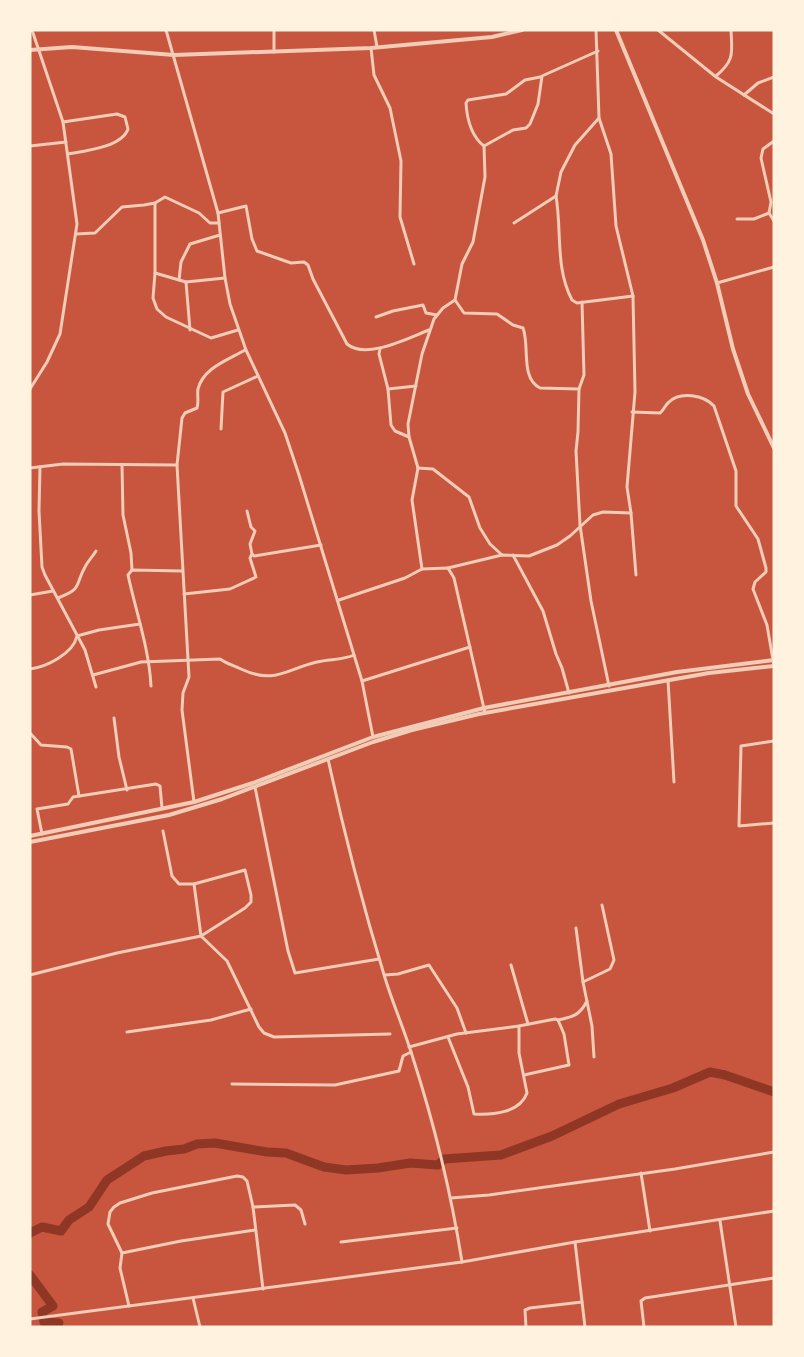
<svg xmlns="http://www.w3.org/2000/svg" width="804" height="1357" font-family="Karla,sans-serif">
	<style>
		.lines { fill: none; stroke-linecap: round; stroke-linejoin: round }
		.river { stroke: #8f3625; stroke-width: 9 }
		.minor { stroke: #f1ccb7; stroke-width: 3 }
		.tertiary { stroke: #f1ccb7; stroke-width: 4 }
	</style>
	<rect width="100%" height="100%" fill="#c8553d"/>
	<g class="lines">
		<g class="river">
			<path d="M30 1233 42 1227 61 1231 69 1220 89 1207 107 1180 144 1156 166 1151 184 1149 197 1144 215 1143 267 1152 286 1153 324 1167 346 1170 378 1168 410 1163 438 1165 444 1159 501 1155 552 1136 619 1104 673 1088 710 1072 725 1075 774 1092"/>
			<path d="M30 1275 53 1306 42 1312 44 1322 59 1323 57 1327"/>
		</g>
		<g class="minor">
			<path d="M166 30 218 213 225 278 230 304 246 350 285 433 299 475 362 681 373 737"/>
			<path d="M274 30V52"/>
			<path d="M374 30 377 47"/>
			<path d="M596 30 599 118 611 154 616 226 633 296 635 392 627 487 631 513 636 575"/>
			<path d="M658 30 716 77 774 114"/>
			<path d="M371 48 374 75 390 108 401 161 400 217 414 264"/>
			<path d="M716 76C735 60 732 53 731 30"/>
			<path d="M744 95 758 83 774 77"/>
			<path d="M63 122 117 114 125 117 128 129C122 147 85 151 68 154"/>
			<path d="M774 141 763 149 761 158 771 202 769 213 774 221"/>
			<path d="M30 146 66 142"/>
			<path d="M484 146C471 136 467 119 466 103L468 100 506 94 525 80 540 77"/>
			<path d="M556 196C562 231 555 268 572 300L577 303 633 296"/>
			<path d="M155 203V273L153 298 157 309 166 317 211 338 238 330"/>
			<path d="M218 213 246 206 252 239 257 251 291 263 304 262 308 265 313 279 347 344C366 360 408 338 429 330"/>
			<path d="M737 219H754L769 213"/>
			<path d="M514 223 556 196 561 172 575 145 599 118"/>
			<path d="M76 234 95 233 122 207 144 205 155 203 165 197 199 213 210 223H219"/>
			<path d="M155 273 186 282 225 278"/>
			<path d="M179 280 181 262 190 244 220 235"/>
			<path d="M186 282 190 330"/>
			<path d="M717 283 774 267"/>
			<path d="M455 300 464 313 497 314 513 325 523 328C530 346 520 378 540 388L579 389"/>
			<path d="M582 302 584 375 579 389 578 432 576 451 580 525 591 601 609 686"/>
			<path d="M376 317 393 311 423 305 426 313 437 315"/>
			<path d="M380 349 379 354 388 389 391 425 395 431 409 437"/>
			<path d="M30 389 47 362 60 334 77 224 63 122 32 30"/>
			<path d="M388 389 416 386"/>
			<path d="M632 412 660 413C664 410 665 405 669 402 680 391 704 395 714 406L736 471V506L758 539 766 568V572L755 582 753 589 767 625 774 666"/>
			<path d="M221 429 223 392 258 376"/>
			<path d="M122 465 123 515 131 553 132 570"/>
			<path d="M40 467 39 511 42 567 45 575 85 650 96 687"/>
			<path d="M30 468 63 464 177 465"/>
			<path d="M418 468 433 469 469 497 480 528 490 544 502 555"/>
			<path d="M252 554 254 556 321 545"/>
			<path d="M513 555 543 611 556 654 562 668 569 693"/>
			<path d="M448 568 502 555 529 556 557 545 570 536 593 515 603 512 631 513"/>
			<path d="M184 594 230 589 256 577 250 558 252 554 250 544 255 531 251 527 247 511"/>
			<path d="M30 595 53 591"/>
			<path d="M58 598C83 588 74 587 85 567 88 561 93 556 96 551"/>
			<path d="M339 600 405 578 422 569"/>
			<path d="M30 669C46 667 73 654 77 636L99 630 140 624"/>
			<path d="M93 675 141 662 220 659C227 664 233 665 241 669 275 685 286 669 317 662 330 659 343 660 354 655"/>
			<path d="M668 680 674 782"/>
			<path d="M362 681 470 647"/>
			<path d="M151 686C149 648 136 612 128 575L132 570 182 571"/>
			<path d="M485 713 454 578 448 568 422 569 412 500 418 468 409 437 408 424 422 354 434 319 443 308 455 300 462 264 473 242 485 177 484 146 513 130 526 128 530 124 538 104 542 76 598 51"/>
			<path d="M114 718 119 757 127 790"/>
			<path d="M30 733 41 745 67 747 71 749 79 796"/>
			<path d="M774 741 741 746 739 826 774 823"/>
			<path d="M328 759C344 833 363 906 385 978 393 1004 404 1029 412 1055 434 1123 451 1192 462 1262"/>
			<path d="M255 787 288 951 295 973 379 959"/>
			<path d="M194 802 182 710 183 693 189 677 177 465 182 418 185 413 197 408C199 402 197 395 198 389 203 368 228 360 245 350"/>
			<path d="M163 831 172 876 179 884H194L201 936 227 961 259 1027 264 1033 274 1037 390 1034"/>
			<path d="M42 834 37 809 68 804 73 797 156 784 160 786 162 808"/>
			<path d="M576 928 583 982 592 1026 594 1057"/>
			<path d="M511 965 528 1024"/>
			<path d="M30 975 117 953 201 936 245 908 251 902V895L245 870 194 884"/>
			<path d="M385 975 398 974 429 965 457 1008 466 1033"/>
			<path d="M583 982 610 969 614 960 602 905"/>
			<path d="M127 1032 211 1020 251 1009"/>
			<path d="M448 1037 468 1087 474 1114C492 1115 520 1113 527 1093L519 1053V1026"/>
			<path d="M409 1047 457 1034 519 1026 555 1019 558 1020C573 1017 580 1015 587 1001"/>
			<path d="M524 1075 569 1065 564 1034 558 1020"/>
			<path d="M232 1084 335 1085 399 1071 403 1056 411 1052"/>
			<path d="M641 1173 650 1231"/>
			<path d="M451 1198 489 1195 675 1169 774 1152"/>
			<path d="M253 1207 295 1205 301 1210 305 1224"/>
			<path d="M720 1221 736 1327"/>
			<path d="M341 1242 457 1228"/>
			<path d="M575 1242 585 1327"/>
			<path d="M122 1253 181 1241 255 1230"/>
			<path d="M193 1298 200 1327"/>
			<path d="M129 1306 120 1268 122 1253 108 1224 110 1212 114 1207 120 1203 152 1193 237 1176 243 1177 247 1181 253 1207 263 1289"/>
			<path d="M30 1319 462 1262 575 1242 774 1211"/>
			<path d="M526 1327 525 1310 530 1308 582 1302"/>
			<path d="M644 1327 641 1301 645 1298 774 1278"/>
		</g>
		<g class="tertiary">
			<path d="M616 30 703 240 717 283 733 349 748 394 774 448"/>
			<path d="M30 50 72 47 174 55 371 48 492 37 522 30"/>
			<path d="M30 836 194 802 253 783 373 737 484 708 677 672 774 660"/>
			<path d="M30 842 169 815 222 799 373 742 412 730 479 714 709 673 774 666"/>
		</g>
	</g>
	<rect width="804" height="1357" fill="none" stroke="#fff3e0" stroke-width="63"/>
</svg>
